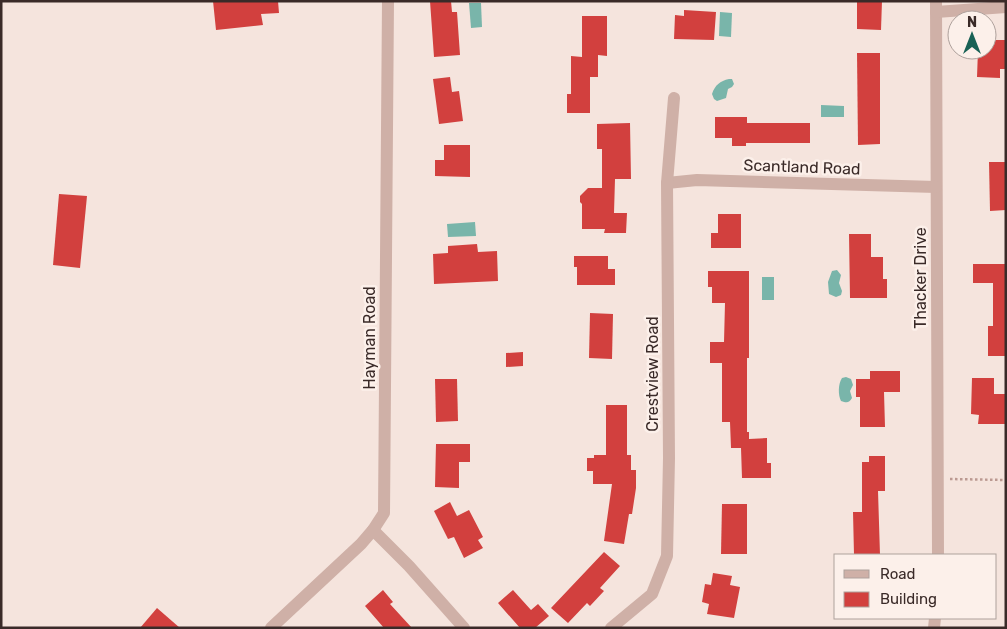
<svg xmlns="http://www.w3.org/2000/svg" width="1007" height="629" font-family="Rubik,sans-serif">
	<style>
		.water { fill: #79b5aa }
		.building { fill: #d2403e }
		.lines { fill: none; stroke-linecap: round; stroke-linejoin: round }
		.path { stroke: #bb9991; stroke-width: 2.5; stroke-dasharray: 2.5 2.5; stroke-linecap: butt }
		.minor { stroke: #cfb0a7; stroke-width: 12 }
		.labels { text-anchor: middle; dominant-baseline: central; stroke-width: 5; stroke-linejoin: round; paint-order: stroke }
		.street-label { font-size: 16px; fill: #3a2a28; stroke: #fcf0ea }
	</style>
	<rect width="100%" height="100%" fill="#f5e4dd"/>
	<g class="water">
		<path d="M469 3H481L482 27 471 28Z"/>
		<path d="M720 12 732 13 731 37 719 36Z"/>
		<path d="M729 79H732L734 84 732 87 728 89 726 98 717 101 714 99 712 94C715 85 720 81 729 79Z"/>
		<path d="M821 105 844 106V117H821Z"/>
		<path d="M475 222 476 236 448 237 447 224Z"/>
		<path d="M837 270 841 275 839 283 842 291 841 295 836 297 829 294 828 282 832 271Z"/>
		<rect x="762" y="277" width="12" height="23"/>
		<path d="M846 377 851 379 853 385 850 391 852 398C849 403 847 403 841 401 838 395 838 384 842 378Z"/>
	</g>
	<g class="building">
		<path d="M213 1H278L279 13 261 14 263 25 216 30Z"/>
		<path d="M430 1H451L452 12H457L460 55 434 57Z"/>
		<path d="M857 1H882L881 30 857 29Z"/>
		<path d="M684 10 716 12 714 40 674 39 675 15 684 16Z"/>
		<path d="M582 16H607V56L598 55V77H590V113H567V94H571V56L582 57Z"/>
		<path d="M987 40H1006V69H1000V78L977 77 978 50H987Z"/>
		<path d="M857 53H880V144L858 145Z"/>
		<path d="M450 77 452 92 459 91 463 121 439 124 433 79Z"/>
		<path d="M715 117H747V123H810V143H746V146H732V138H715Z"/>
		<path d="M630 123 631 179H615L614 213H627L626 233H604L605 229H582V204L580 202V196L588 188H602V149H597V124Z"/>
		<path d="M444 145H470V177L435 176V160H444Z"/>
		<path d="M989 162H1006V210L990 211Z"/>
		<path d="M59 194 87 196 80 268 53 265Z"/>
		<path d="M718 214H741V248H711V233H718Z"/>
		<path d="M849 234H871V257H883V279H887V298H850Z"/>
		<path d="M477 244 478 252 497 251 498 281 434 284 433 254 448 253V246Z"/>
		<path d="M574 256H608V269H615V285H577V267H574Z"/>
		<path d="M973 264H1006V356H988V326H993V283H973Z"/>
		<path d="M708 271H749V358H747V432H749V439L767 438V463H771V478H742L741 448H731L730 422H722V363H710V342H724L725 303H712V287H708Z"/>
		<path d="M590 313 613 314 612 359 589 358Z"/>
		<path d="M523 352V366L506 367V353Z"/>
		<path d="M870 371H900V392H884L885 427H860V397H856V379H870Z"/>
		<path d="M972 378H994V394H1005V424H978L979 415 971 414Z"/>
		<path d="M435 379H457L458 421 436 422Z"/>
		<path d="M606 405H627V455H631V470H636V488L632 514H629L624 544 604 541 612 484H593V471H587V458H594V455H606Z"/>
		<path d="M436 444H470V462H459V488L435 487Z"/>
		<path d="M869 456H885V491H878L880 555H854L853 512H862V462H869Z"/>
		<path d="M450 502 457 516 469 510 483 537 478 540 483 548 464 558 454 537 448 539 434 511Z"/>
		<path d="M722 504H747V554H721Z"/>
		<path d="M604 552 620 566 600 588 604 591 590 606 587 603 568 623 551 608Z"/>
		<path d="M713 573 732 576 730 585 740 587 734 618 707 614 709 604 702 602 705 584 711 585Z"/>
		<path d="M383 590 393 602 390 604 412 628H384L365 606Z"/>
		<path d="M513 590 531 610 538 604 549 616 535 628H520L498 603Z"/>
		<path d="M157 608 180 628H140Z"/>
	</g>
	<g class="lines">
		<path class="path" d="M950 479 1006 480"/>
		<g class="minor">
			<path d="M936 1 938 555"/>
			<path d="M936 12 1006 7"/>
			<path d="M667 183 697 180 936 187"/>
			<path d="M373 530 409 566 464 628"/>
			<path d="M271 628 361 544 373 530 384 513 388 1"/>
			<path d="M611 628 652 594 667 556 669 458 667 183 674 98"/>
			<path d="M934 628 935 618"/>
		</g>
	</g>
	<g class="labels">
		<g class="street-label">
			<text transform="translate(802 167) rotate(2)">Scantland Road</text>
			<text transform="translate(920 278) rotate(-90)">Thacker Drive</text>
			<text transform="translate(369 338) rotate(-90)">Hayman Road</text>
			<text transform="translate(652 374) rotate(-90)">Crestview Road</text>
		</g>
	</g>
	<rect width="1007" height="629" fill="none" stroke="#3a2a28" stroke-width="5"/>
	<rect x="834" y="554" width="162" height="65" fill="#fcf0ea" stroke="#aea19c"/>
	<rect x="844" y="570" width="25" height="8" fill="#cfb0a7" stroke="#aea19c"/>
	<text x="880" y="579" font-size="15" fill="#3a2a28">Road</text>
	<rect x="844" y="592" width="25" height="15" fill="#d2403e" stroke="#aea19c"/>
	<text x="880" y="604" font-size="15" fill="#3a2a28">Building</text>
	<g transform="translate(972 35)"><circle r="24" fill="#fcf0ea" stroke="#aea19c"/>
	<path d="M0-4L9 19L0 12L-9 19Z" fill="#196155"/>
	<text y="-8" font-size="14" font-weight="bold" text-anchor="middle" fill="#3a2a28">N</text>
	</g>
</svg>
